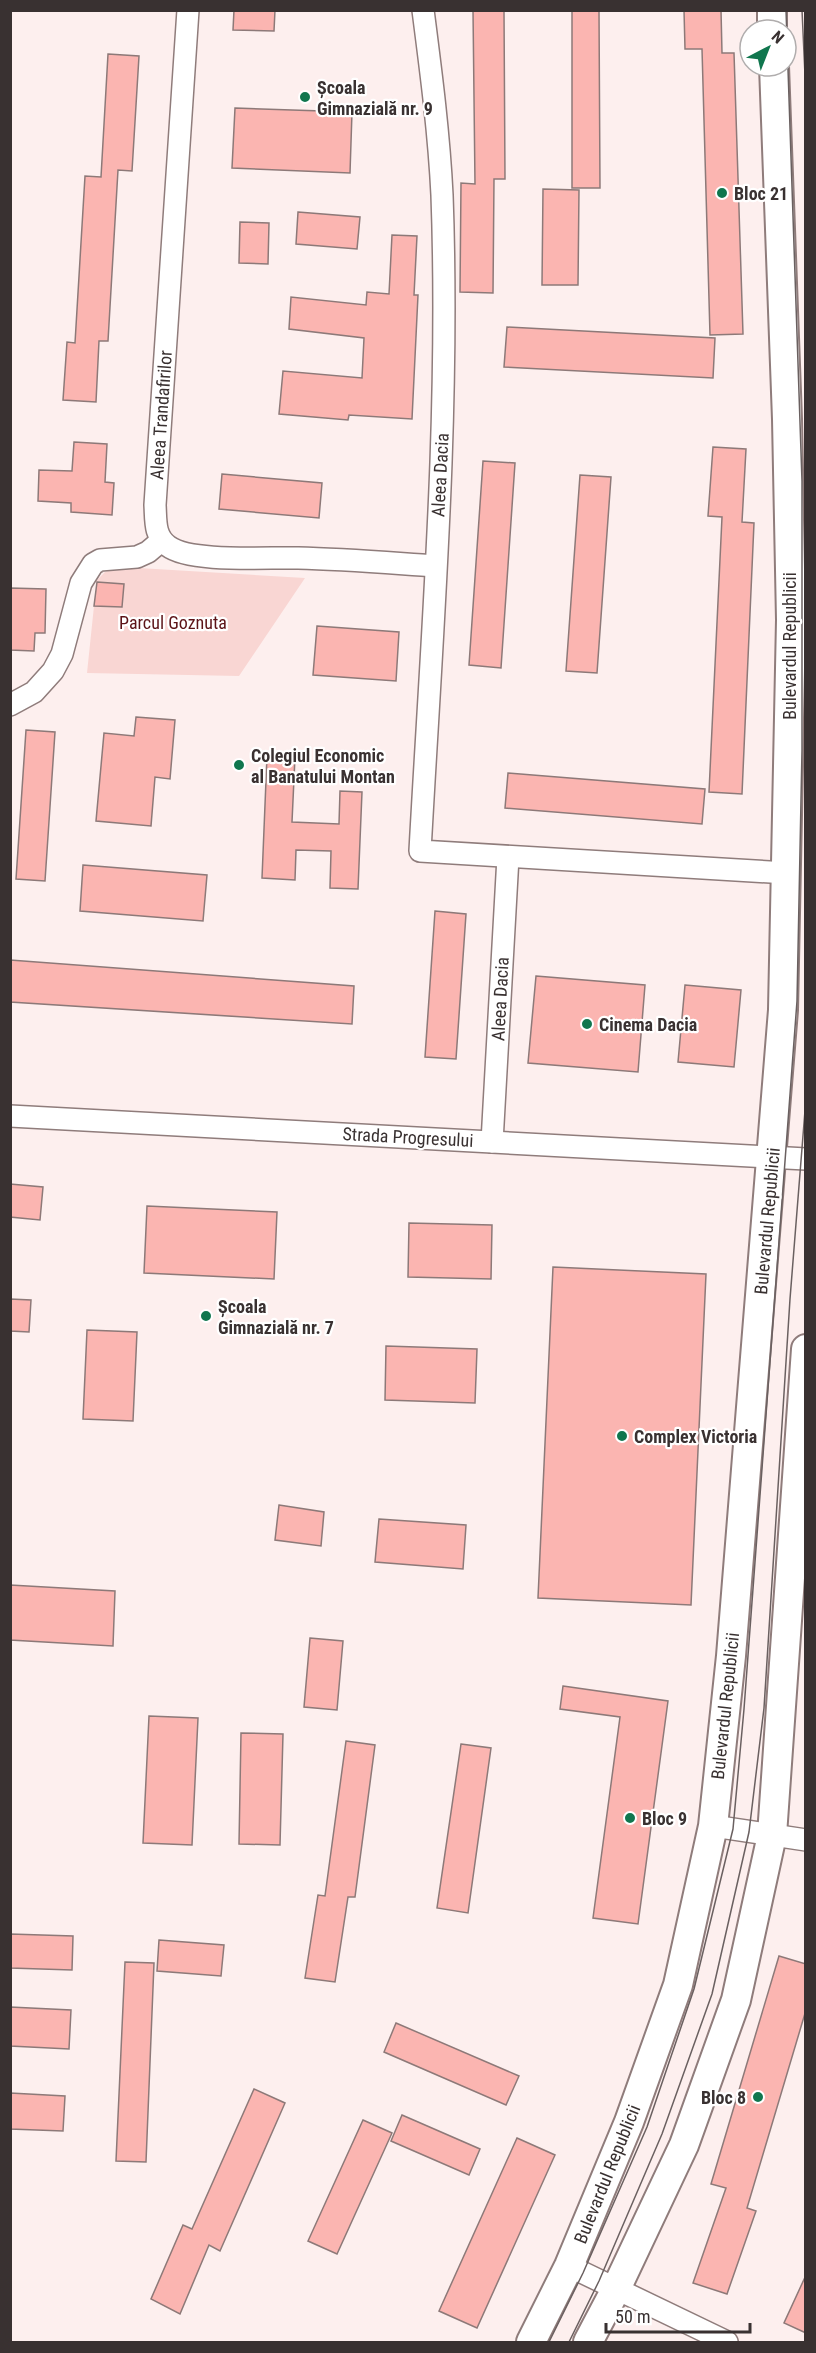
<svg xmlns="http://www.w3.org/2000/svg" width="816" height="2353" font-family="'Roboto Condensed',sans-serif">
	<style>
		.green { fill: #f9d6d3 }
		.building { fill: #fbb5b1; stroke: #8d7978; stroke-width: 1.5 }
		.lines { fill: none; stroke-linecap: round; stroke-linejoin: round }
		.minor-casing { stroke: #8f7c7b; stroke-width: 24 }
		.secondary-casing { stroke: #8f7c7b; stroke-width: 32 }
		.minor { stroke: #fff; stroke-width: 21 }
		.secondary { stroke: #fff; stroke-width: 28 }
		.tram { stroke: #6a6060; stroke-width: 1.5 }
		.poi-dot { fill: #10764e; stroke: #fff; stroke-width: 2 }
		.labels { text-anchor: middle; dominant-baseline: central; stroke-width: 4.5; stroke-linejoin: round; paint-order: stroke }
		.poi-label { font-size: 18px; font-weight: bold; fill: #393131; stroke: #fff; text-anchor: start }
		.street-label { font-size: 18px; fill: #393131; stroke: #fff }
		.park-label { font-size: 18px; fill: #5c1317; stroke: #fff }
	</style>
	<rect width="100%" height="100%" fill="#fdefee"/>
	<path class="green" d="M122 567 305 578 239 676 87 673 94 606 122 607 124 584 95 582 105 572Z"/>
	<g class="building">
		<path d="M234 10H275L274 31 233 30Z"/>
		<path d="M473 10H504L505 179H494L493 293 460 292 461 183 475 184Z"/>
		<path d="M572 10H599L600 188H572Z"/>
		<path d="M684 10H721L722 53H734L743 334 710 335 702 49H685Z"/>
		<path d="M108 54 139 56 132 171 118 170 108 341H99L96 402 63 400 67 342 75 343 85 176 101 177Z"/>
		<path d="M235 108 352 112 350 173 232 168Z"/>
		<path d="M543 189 579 190 578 285H542Z"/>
		<path d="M298 212 360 217 357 249 296 244Z"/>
		<path d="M240 222 269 223 268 264 239 263Z"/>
		<path d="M392 235 417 236 414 295H418L412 419 349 415 348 420 279 414 283 371 362 378 364 338 289 329 291 297 366 305 367 292 389 294Z"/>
		<path d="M507 327 715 338 713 378 504 367Z"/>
		<path d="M74 442 107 444 105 482 114 483 112 515 71 512V503L38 501 39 470 72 471Z"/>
		<path d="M713 447 746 449 742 522 754 523 742 794 709 792 722 517 708 516Z"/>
		<path d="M483 461 515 463 501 668 469 665Z"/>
		<path d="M222 474 322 483 319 518 219 509Z"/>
		<path d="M580 475 611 477 597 673 566 671Z"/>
		<path d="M97 582 124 584 122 607 94 606Z"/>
		<path d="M10 588 46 589 45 633H35L34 651 10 650Z"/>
		<path d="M317 626 399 632 396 681 313 675Z"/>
		<path d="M136 717 175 720 170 779 155 777 151 826 96 821 104 733 134 736Z"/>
		<path d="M26 730 55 732 45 881 16 879Z"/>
		<path d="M267 756 295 757 292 822 339 824 340 791 362 792 358 889 330 888 331 851 296 850 295 880 262 878Z"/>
		<path d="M508 773 705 789 702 824 505 808Z"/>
		<path d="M83 865 207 875 203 921 80 911Z"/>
		<path d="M435 911 466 914 456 1059 425 1057Z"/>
		<path d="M10 960 354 986 352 1024 10 1002Z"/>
		<path d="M536 976 645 985 638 1072 528 1063Z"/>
		<path d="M685 985 741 990 734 1067 678 1062Z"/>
		<path d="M10 1184 43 1187 40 1220 10 1217Z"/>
		<path d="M147 1206 277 1212 274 1279 144 1273Z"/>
		<path d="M409 1223 492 1225 491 1279 408 1277Z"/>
		<path d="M553 1267 706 1274 691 1605 538 1598Z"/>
		<path d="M10 1299 31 1300 29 1332 10 1331Z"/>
		<path d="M87 1330 137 1332 133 1421 83 1419Z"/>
		<path d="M386 1346 477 1349 475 1403 385 1400Z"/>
		<path d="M279 1505 324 1512 321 1546 275 1540Z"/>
		<path d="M379 1519 466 1525 463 1569 375 1562Z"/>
		<path d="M10 1585 115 1591 113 1646 10 1640Z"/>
		<path d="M310 1638 343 1641 337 1710 304 1707Z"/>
		<path d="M563 1686 668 1701 638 1924 593 1918 620 1717 560 1709Z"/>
		<path d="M149 1716 198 1718 192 1845 143 1843Z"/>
		<path d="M241 1733 283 1734 280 1845 239 1844Z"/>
		<path d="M346 1741 375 1745 355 1897H348L335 1982 305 1978 318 1895 325 1896Z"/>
		<path d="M461 1744 491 1748 468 1913 437 1908Z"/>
		<path d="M10 1934 73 1936 72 1970 10 1968Z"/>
		<path d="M159 1940 224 1945 221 1976 157 1971Z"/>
		<path d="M779 1956 806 1964V2010L747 2208 756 2211 727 2294 693 2283 726 2188 711 2184Z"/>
		<path d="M125 1962 154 1963 146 2162 116 2161Z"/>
		<path d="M10 2007 71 2010 69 2049 10 2046Z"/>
		<path d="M396 2023 519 2076 506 2105 384 2052Z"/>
		<path d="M254 2089 285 2103 220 2251 209 2245 180 2314 151 2299 183 2225 192 2229Z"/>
		<path d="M10 2093 65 2096 63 2131 10 2129Z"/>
		<path d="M402 2115 480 2149 469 2175 391 2141Z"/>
		<path d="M363 2120 392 2133 337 2254 308 2241Z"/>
		<path d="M517 2138 555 2155 477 2328 439 2311Z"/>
		<path d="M806 2275V2333L784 2323Z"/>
	</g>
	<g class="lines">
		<g class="minor-casing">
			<g id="minor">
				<path d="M188 10 155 505C156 520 154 536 168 546 190 563 268 557 298 558 344 559 390 563 435 566"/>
				<path d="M423 10C431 72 439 133 442 195 450 414 432 633 420 851L787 873"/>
				<path d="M10 705 34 692 53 671 62 654 81 583 93 564 100 560 137 557 148 552 161 541"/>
				<path d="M10 1116 806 1159"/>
				<path d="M492 1142 508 857"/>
				<path d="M713 1826 806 1840"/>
				<path d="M569 2266 727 2342"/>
			</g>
		</g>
		<g class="secondary-casing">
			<g id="secondary">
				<path d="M772 10V30"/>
				<path d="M531 2342 569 2266 629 2122 678 1985 713 1826 731 1656 783 1010 791 620 787 419 774 66"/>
				<path d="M588 2342 616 2289 684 2145 736 2000 772 1835 806 1349"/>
			</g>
		</g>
		<use href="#minor" class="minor"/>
		<use href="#secondary" class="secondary"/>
		<g class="tram">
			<path d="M802 10 806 97"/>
			<path d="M549 2342 583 2273 647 2127 694 1989 733 1829 744 1709 797 1001 802 750V481L786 10"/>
			<path d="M569 2342 599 2281 662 2134 712 1994 749 1832 764 1708 790 1299 806 1098"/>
		</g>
	</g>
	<g class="poi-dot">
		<circle cx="305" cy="97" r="6"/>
		<circle cx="722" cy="193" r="6"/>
		<circle cx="239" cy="765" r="6"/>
		<circle cx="587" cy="1024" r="6"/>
		<circle cx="206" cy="1316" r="6"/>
		<circle cx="622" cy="1436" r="6"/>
		<circle cx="630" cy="1818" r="6"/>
		<circle cx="758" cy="2097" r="6"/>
	</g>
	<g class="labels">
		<g class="poi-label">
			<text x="317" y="87">Școala<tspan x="317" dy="21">Gimnazială nr. 9</tspan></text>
			<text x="734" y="193">Bloc 21</text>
			<text x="251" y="755">Colegiul Economic<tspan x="251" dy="21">al Banatului Montan</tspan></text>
			<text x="599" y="1024">Cinema Dacia</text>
			<text x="218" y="1306">Școala<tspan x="218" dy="21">Gimnazială nr. 7</tspan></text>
			<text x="634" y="1436">Complex Victoria</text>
			<text x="642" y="1818">Bloc 9</text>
			<text x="746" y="2097" text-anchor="end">Bloc 8</text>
		</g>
		<g class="street-label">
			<text transform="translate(161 415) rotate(-86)">Aleea Trandafirilor</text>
			<text transform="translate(440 475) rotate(-87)">Aleea Dacia</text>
			<text transform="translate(789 646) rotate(-90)">Bulevardul Republicii</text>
			<text transform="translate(500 999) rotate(-87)">Aleea Dacia</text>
			<text transform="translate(408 1137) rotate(3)">Strada Progresului</text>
			<text transform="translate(767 1221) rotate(-85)">Bulevardul Republicii</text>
			<text transform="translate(725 1706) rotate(-84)">Bulevardul Republicii</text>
			<text transform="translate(607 2174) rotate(-68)">Bulevardul Republicii</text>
		</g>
		<g class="park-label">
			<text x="173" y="622">Parcul Goznuta</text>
		</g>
	</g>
	<rect width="816" height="2353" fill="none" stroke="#393131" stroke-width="24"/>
	<g transform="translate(768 48) rotate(42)"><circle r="28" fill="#ffffff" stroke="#b0adad" stroke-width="1.5"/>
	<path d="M0-4.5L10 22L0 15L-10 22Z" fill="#10764e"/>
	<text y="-9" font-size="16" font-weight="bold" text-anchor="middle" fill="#393131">N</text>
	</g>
	<path d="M606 2323v9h144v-9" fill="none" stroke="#393131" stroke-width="3"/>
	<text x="615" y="2323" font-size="18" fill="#393131" stroke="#ffffff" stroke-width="4.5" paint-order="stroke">50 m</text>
</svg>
